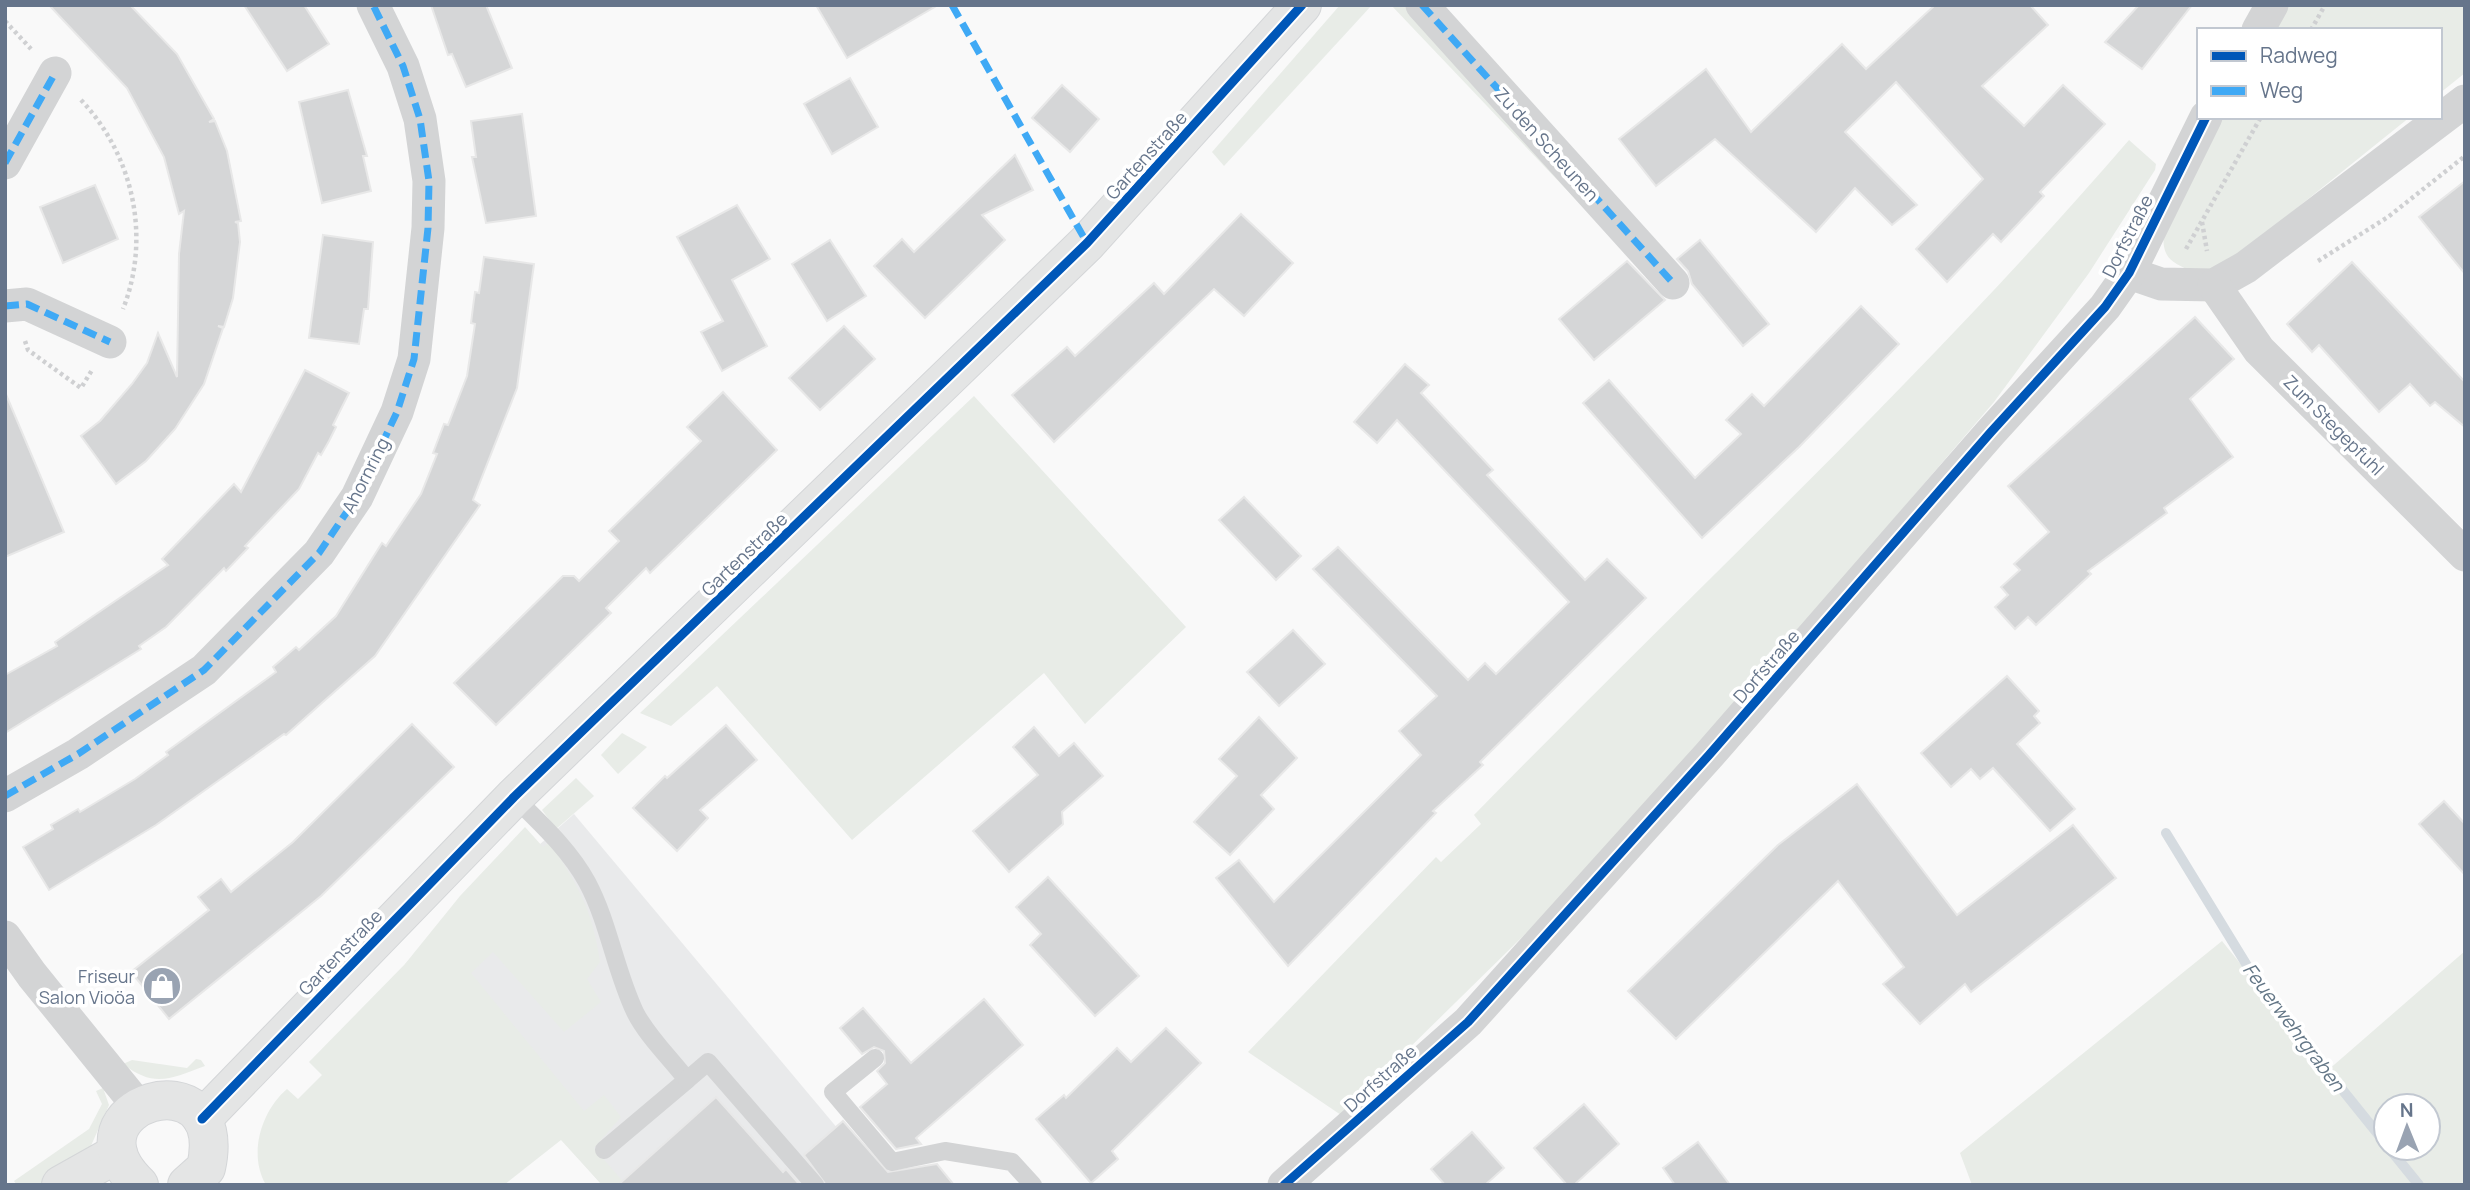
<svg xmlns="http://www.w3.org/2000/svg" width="2470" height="1190" font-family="Manrope,sans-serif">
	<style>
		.built { fill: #e9eaeb }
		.green { fill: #e8ece7; fill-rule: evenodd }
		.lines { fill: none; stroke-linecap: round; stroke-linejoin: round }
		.stream { stroke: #d5dbe0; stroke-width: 10 }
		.building { fill: #d5d6d7; stroke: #e8e8e8; stroke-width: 2 }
		.secondary-casing { stroke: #d4d6d8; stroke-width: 40 }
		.path { stroke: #cfd0d2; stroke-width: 4.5; stroke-dasharray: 3.5 3.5; stroke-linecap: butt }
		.lane { stroke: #d3d4d5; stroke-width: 18 }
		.street { stroke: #d3d4d5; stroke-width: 33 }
		.secondary { stroke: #e4e5e5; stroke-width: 38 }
		.quiet { stroke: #3fa9f5; stroke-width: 7; stroke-dasharray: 14 7; stroke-linecap: butt }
		.cycleway-casing { stroke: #fff; stroke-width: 13 }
		.cycleway { stroke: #0057b8; stroke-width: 9 }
		.labels { text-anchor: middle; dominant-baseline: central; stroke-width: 7; stroke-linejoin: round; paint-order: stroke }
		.street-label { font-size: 18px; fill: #66758b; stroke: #fff }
		.poi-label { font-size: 18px; fill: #66758b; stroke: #fff; text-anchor: end }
		.water-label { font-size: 19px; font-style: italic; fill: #637686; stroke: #fff }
	</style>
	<rect width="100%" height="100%" fill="#f9f9f9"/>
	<path class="built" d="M574 814 885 1185H602L405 964Z"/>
	<g class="green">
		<path d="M1340 5H1372L1224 166 1212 152Z"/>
		<path d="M1391 5H1412L1621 247Z"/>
		<path d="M2283 5H2465V73L2440 93V30H2269Z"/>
		<path d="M2220 117H2410L2225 266 2195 273C2170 261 2161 259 2164 229Z"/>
		<path d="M2129 140 2156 164 2155 170 2089 273 1994 402 1714 729 1569 891 1341 1115 1248 1052 1436 857 1441 862 1481 824 1474 815C1693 591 1924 378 2129 140Z"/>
		<path d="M974 396 1186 627 1085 724 1044 673 852 840 717 686 671 726 640 713Z"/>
		<path d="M622 733 647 747 618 774 601 755Z"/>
		<path d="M576 778 594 796 556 829 542 810Z"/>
		<path d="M525 827 543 847 550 842C579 888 592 908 600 962L587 979 601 1002 564 1032 493 952 471 973 584 1111 604 1095 621 1117 594 1148 626 1185H602L561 1140 504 1185H266C248 1155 261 1111 287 1089L298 1099 322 1075 309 1062 405 964 460 896Z"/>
		<path d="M2222 941 2327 1071 2465 951V1185H1972L1960 1153ZM2386 1106H2428V1148H2386Z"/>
		<path d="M196 1059 201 1060 205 1066C170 1079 154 1088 123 1064L132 1060 187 1068Z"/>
		<path d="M103 1088 109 1105 90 1148 40 1185H17L14 1181 89 1129 102 1104 96 1091Z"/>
	</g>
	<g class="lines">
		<g class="stream">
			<path d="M2166 833 2262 990 2386 1144"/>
			<path d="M2389 1148 2419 1185"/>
		</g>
	</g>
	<g class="building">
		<path d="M49 5H130L177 54 214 119 209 122 215 121 227 151 241 221 235 222 238 223 240 242 233 298 224 327 218 326 223 328 204 384 175 429 146 461 116 484 81 436 100 421 132 384 147 363 158 333 177 377 179 254 184 211 179 214 164 157 127 88Z"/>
		<path d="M244 5H304L329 44 287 71Z"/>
		<path d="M431 5H486L512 68 466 87 452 54 448 55Z"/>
		<path d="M816 5H938L847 58Z"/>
		<path d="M1935 5H2030L2048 25 1982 86 2024 126 2063 85 2105 124 2040 192 2044 196 2001 242 1993 234 1947 282 1916 249 1983 179 1896 82 1845 132 1917 205 1892 225 1855 188 1816 232 1715 139 1656 186 1619 139 1706 69 1751 132 1842 44 1866 69Z"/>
		<path d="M2139 5H2192L2142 69 2105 42Z"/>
		<path d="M850 78 878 127 832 154 804 104Z"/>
		<path d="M1062 85 1099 119 1070 152 1032 118Z"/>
		<path d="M348 90 367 156H363L371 191 322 203 299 102Z"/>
		<path d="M522 114 536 216 486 223 472 157H476L471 121Z"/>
		<path d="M1015 155 1033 190 982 215 1005 240 925 318 874 266 902 239 914 252Z"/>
		<path d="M2465 181V274L2419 217Z"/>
		<path d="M95 185 118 239 63 263 40 207Z"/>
		<path d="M737 205 770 259 732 280 767 346 722 371 701 332 723 321 677 237Z"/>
		<path d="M1241 214 1293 263 1244 316 1214 289 1054 442 1012 395 1067 347 1075 356 1154 283 1164 294Z"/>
		<path d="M323 235 373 242 368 309H364L359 344 309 338Z"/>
		<path d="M830 240 866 296 827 321 792 264Z"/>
		<path d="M1700 240 1769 324 1743 346 1692 284 1688 271 1677 259Z"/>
		<path d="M484 257 534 264 517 388 473 500 480 505 375 656 324 701 286 735 284 734 156 825 49 890 23 847 53 829 51 825 78 809 80 812 135 779 168 755 166 752 276 672 273 667 296 647 299 650 336 616 382 543 386 546 421 494 437 454 433 453 444 424 448 425 467 376 475 324 471 323 473 307 475 292 479 293Z"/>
		<path d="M1627 261 1665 300 1594 360 1559 319Z"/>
		<path d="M2352 262 2465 382V427L2435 402 2430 406 2410 384 2379 412 2319 345 2312 352 2287 324Z"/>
		<path d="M1861 306 1899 344 1799 447 1702 538 1583 403 1609 380 1695 478 1741 434 1726 420 1752 394 1764 406Z"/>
		<path d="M2195 317 2234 359 2190 399 2233 457 2164 508 2167 513 2088 571 2091 574 2036 625 2028 617 2015 629 1995 607 2008 595 2001 587 2020 570 2014 564 2049 532 2008 486Z"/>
		<path d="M844 326 875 359 820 410 789 378Z"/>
		<path d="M1405 364 1429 385 1421 393 1493 470 1487 475 1585 580 1607 559 1646 598 1480 762 1483 765 1433 811 1436 813 1288 966 1216 878 1239 860 1274 902 1421 755 1399 731 1437 696 1313 569 1338 547 1468 680 1485 663 1496 674 1569 602 1397 420 1377 443 1354 422Z"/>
		<path d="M305 370 349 393 333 425 336 427 329 441 321 455 318 453 299 489 245 546 248 548 226 571 224 568 166 627 139 646 141 649 5 733V675L57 646 55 642 168 565 162 559 234 484 241 492Z"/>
		<path d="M5 392 64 532 5 557Z"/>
		<path d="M723 392 777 450 650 573 646 568 606 608 611 613 496 725 454 683 563 576H574L579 581 619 541 609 531 701 441 687 427Z"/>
		<path d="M1244 497 1301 556 1276 580 1219 520Z"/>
		<path d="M1293 630 1325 664 1279 706 1247 672Z"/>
		<path d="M2007 676 2039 711 2034 716 2040 723 2017 744 2075 809 2050 831 1993 768 1980 779 1971 769 1951 787 1921 753Z"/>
		<path d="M1259 717 1297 758 1261 795 1274 809 1230 855 1194 822 1237 776 1219 759Z"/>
		<path d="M412 724 454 767 321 896 169 1019 131 972 209 910 198 897 221 879 231 892 293 842Z"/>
		<path d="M726 725 757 760 700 810 708 818 677 851 633 808 665 776 667 778Z"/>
		<path d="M1034 727 1059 756 1074 743 1103 776 1062 812 1063 824 1009 872 973 831 1038 775 1013 747Z"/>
		<path d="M1857 784 1957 915 2073 825 2116 878 1971 992 1965 984 1920 1024 1883 984 1904 967 1838 881 1676 1039 1628 991 1778 845Z"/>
		<path d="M2444 801 2465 824V875L2419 824Z"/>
		<path d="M1048 877 1139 976 1095 1016 1030 945 1041 934 1016 907Z"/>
		<path d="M984 999 1023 1045 916 1138 921 1144 896 1149 860 1107 887 1084 877 1071 885 1063 884 1051 874 1047 862 1054 840 1028 863 1008 911 1063Z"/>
		<path d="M1166 1028 1201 1063 1112 1151 1118 1159 1091 1183 1036 1119 1064 1095 1066 1098 1117 1048 1131 1062Z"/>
		<path d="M716 1097 783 1172 786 1169 800 1185H618Z"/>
		<path d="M1584 1104 1619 1144 1574 1185H1567L1534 1148Z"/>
		<path d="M843 1121 888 1172 937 1164 954 1185H826L804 1155Z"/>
		<path d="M1472 1132 1504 1168 1485 1185H1445L1431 1169Z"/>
		<path d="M1698 1142 1730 1185H1675L1663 1168Z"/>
	</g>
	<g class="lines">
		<g class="secondary-casing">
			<g id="secondary">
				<path d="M202 1119 514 797 1087 243 1302 5"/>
				<path d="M61 1185 118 1153"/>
				<path d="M139 1185C56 1105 232 1051 206 1168L187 1185"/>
			</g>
		</g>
		<g class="path">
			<path d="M5 21 31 49"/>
			<path d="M2311 30 2325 5"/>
			<path d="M81 100C134 156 151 238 123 309"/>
			<path d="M2202 222 2207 251"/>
			<path d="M2186 249 2261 117"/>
			<path d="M2318 261 2388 217 2465 156"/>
			<path d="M25 341 28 350 81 388 92 370"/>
		</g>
		<g class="lane">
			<path d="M514 797C540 823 569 849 587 882 609 923 615 970 635 1012 647 1036 671 1059 687 1080L604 1150"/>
			<path d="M875 1058 833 1092 892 1162 945 1151 1012 1162 1033 1185"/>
			<path d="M687 1080 708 1062 815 1185"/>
		</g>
		<g class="street">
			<path d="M1422 5 1673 283"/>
			<path d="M2258 30 2272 5"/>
			<path d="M5 163 55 73"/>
			<path d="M2129 273 2161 284 2214 285 2246 267 2465 101"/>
			<path d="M2214 285 2259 350 2465 555"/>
			<path d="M5 306 27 304 110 342"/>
			<path d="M5 796 78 754 204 670 319 553 357 497 397 412 414 359 428 228 429 181 420 119 403 66 373 5"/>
			<path d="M5 937 32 975 138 1106"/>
			<path d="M1284 1185 1468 1022 1709 755 1991 432 2105 307 2129 273 2206 117"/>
		</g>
		<use href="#secondary" class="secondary"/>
		<g class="quiet">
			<path d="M952 5 1087 243"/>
			<path d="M1422 5 1673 283"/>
			<path d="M5 163 55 73"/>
			<path d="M5 306 27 304 110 342"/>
			<path d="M5 796 78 754 204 670 319 553 357 497 397 412 414 359 428 228 429 181 420 119 403 66 373 5"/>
		</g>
		<g class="cycleway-casing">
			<g id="cycleway">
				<path d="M202 1119 514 797 1087 243 1302 5"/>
				<path d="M1284 1185 1468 1022 1709 755 1991 432 2105 307 2129 273 2206 117"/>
			</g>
		</g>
		<use href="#cycleway" class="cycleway"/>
	</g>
	<defs>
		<g id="shop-disc" transform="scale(2.0125)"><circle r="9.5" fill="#99a3b2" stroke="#fff"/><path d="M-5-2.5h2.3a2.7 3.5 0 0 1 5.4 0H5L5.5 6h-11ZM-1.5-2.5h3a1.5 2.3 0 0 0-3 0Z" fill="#fff"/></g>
	</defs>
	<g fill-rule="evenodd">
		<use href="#shop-disc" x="162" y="986"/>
	</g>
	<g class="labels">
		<g class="street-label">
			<text transform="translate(1547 144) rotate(48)">Zu den Scheunen</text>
			<text transform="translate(1146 155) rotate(-48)">Gartenstraße</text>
			<text transform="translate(2127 236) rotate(-63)">Dorfstraße</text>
			<text transform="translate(2334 425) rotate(45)">Zum Stegepfuhl</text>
			<text transform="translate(365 475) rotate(-63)">Ahornring</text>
			<text transform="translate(744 554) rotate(-44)">Gartenstraße</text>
			<text transform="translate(1766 666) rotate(-49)">Dorfstraße</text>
			<text transform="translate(340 952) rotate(-46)">Gartenstraße</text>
			<text transform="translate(1380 1078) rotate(-42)">Dorfstraße</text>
		</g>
		<g class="poi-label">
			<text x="135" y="976">Friseur<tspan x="135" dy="21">Salon Vioöa</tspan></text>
		</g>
		<g class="water-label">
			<text transform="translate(2294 1027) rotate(53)">Feuerwehrgraben</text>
		</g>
	</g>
	<rect width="2470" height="1190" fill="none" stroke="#66758b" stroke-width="14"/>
	<rect x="2197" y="28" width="245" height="91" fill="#ffffff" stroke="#c2c8d1" stroke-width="2"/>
	<rect x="2211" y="51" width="35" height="10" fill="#0057b8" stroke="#c2c8d1" stroke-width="2"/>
	<text x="2260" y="63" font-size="21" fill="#66758b">Radweg</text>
	<rect x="2211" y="86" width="35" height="10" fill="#3fa9f5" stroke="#c2c8d1" stroke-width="2"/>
	<text x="2260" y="98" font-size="21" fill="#66758b">Weg</text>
	<g transform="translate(2407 1127) rotate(359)"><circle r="33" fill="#ffffff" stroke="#c2c8d1" stroke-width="2"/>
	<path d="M0-5L12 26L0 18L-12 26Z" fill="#99a3b2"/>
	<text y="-10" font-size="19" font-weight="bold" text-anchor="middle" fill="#66758b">N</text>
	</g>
</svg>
